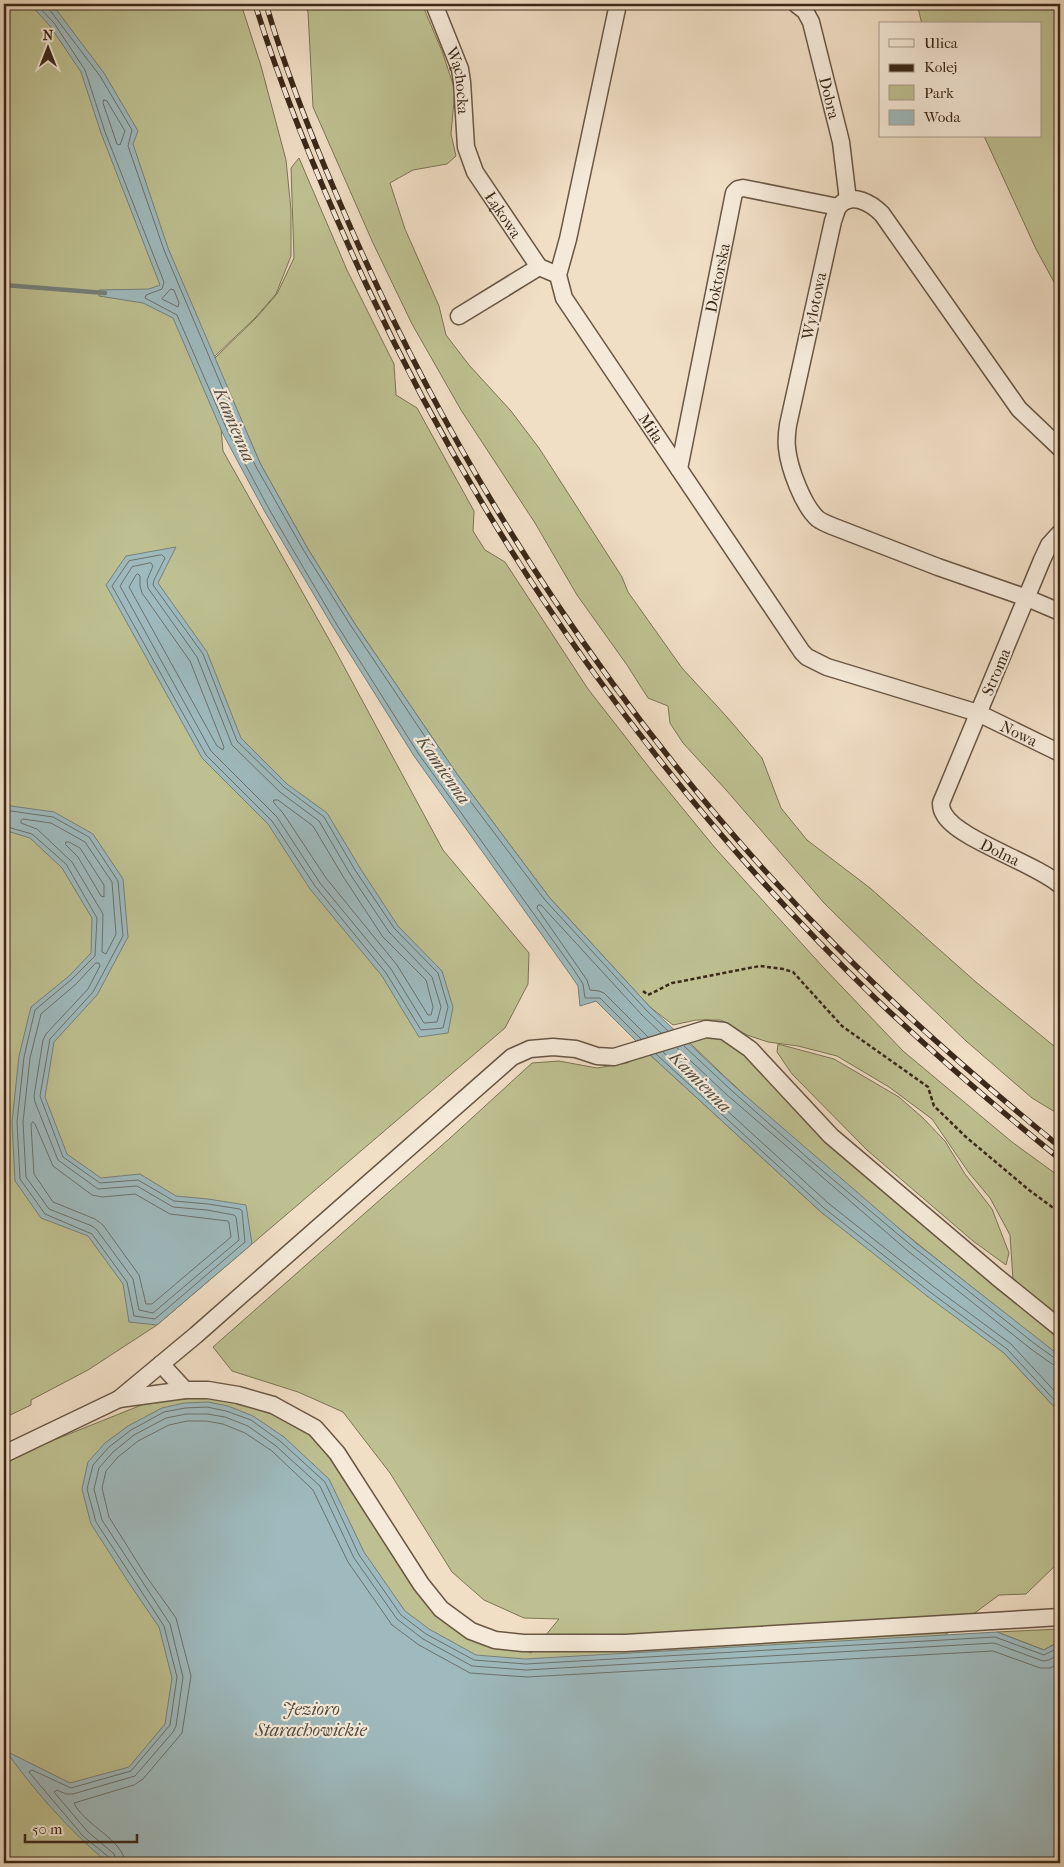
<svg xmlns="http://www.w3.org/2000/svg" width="1064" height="1867" font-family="'IM FELL French Canon',serif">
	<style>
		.green { fill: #bec091; stroke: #7c7454 }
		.water { fill: #9ebabe; stroke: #76807c }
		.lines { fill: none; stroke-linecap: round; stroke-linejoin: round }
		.shore { stroke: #6c716b; stroke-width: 1 }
		.stream { stroke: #76807c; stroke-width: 4.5 }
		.minor-casing { stroke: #685643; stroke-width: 19 }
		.path { stroke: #3a2818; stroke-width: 2.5; stroke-dasharray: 4 2.5; stroke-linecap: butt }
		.minor { stroke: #f5ead9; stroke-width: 16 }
		.rail-casing { stroke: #3a2818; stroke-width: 5.5 }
		.rail { stroke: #f5ead9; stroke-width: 4; stroke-dasharray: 11; stroke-linecap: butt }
		.labels { text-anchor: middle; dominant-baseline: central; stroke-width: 4.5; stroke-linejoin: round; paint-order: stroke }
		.street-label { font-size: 16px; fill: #3a2818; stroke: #f5ead9 }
		.water-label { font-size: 18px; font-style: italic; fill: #534c42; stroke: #f5ead9 }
	</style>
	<rect width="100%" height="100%" fill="#f0dec5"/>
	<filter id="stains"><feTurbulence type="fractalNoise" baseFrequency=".004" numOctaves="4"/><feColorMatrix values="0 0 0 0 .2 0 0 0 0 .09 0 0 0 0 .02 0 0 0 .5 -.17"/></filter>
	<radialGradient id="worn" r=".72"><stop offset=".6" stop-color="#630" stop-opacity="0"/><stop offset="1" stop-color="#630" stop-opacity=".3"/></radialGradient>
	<g class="green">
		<path d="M4 4H241L261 66 286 160 291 210V256L276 294 255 318 215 356V358L256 318 277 294 294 258 291 168 299 158 347 270 394 364 396 395 417 408 474 511 473 531 485 550 505 562 588 689 652 771 716 849 823 967 903 1051 1012 1142 1060 1177V1319L1013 1279 1010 1235 990 1198 969 1173 932 1119 889 1087 837 1056 798 1046 768 1042 747 1035 721 1020H696L673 1025 650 1007 549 897 457 774 355 624 308 549 260 463 215 360 223 451 335 650 443 850 529 953 528 984 505 1028 157 1325 88 1370 31 1400V1405L4 1418Z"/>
		<path d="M305 4H422L442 51 455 90 451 134 456 156 447 164 413 170 390 183 405 229 439 306 446 335 469 365 511 411 539 448 622 577 628 592 682 668 727 717 762 758 781 808 807 840 870 888 977 983 1060 1051V1115L1032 1098 966 1041 893 971 824 903 727 791 683 743 670 723 668 706 648 698 627 665 577 595 535 523 461 410 412 324 373 243 313 107 308 12Z"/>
		<path d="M917 4H1060V293L1036 249 984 136H1040V24H922Z"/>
		<path d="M693 1036 719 1037 735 1045 1060 1338V1356C1028 1334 999 1308 968 1284 872 1208 777 1129 690 1043Z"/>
		<path d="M778 1044 834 1059 899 1097 923 1118 945 1141 965 1174 992 1209 1009 1253 1006 1265 973 1241 867 1150 792 1074 777 1052Z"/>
		<path d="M647 1052 821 1212 1004 1353 1060 1413V1561L1026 1594 999 1595 637 1863H4V1460L189 1386 310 1427 435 1613 531 1653 559 1619 524 1618 484 1600 452 1572 390 1473 343 1412 298 1392 232 1371 213 1347 449 1139 532 1063 559 1061 597 1068 627 1063Z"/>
		<path d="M1060 1629V1632H1057L1056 1643 1044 1650 997 1632Z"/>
	</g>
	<g class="water">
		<path d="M30 4H52L104 73 138 131 133 144 168 248 260 463 308 549 355 624 457 774 549 897 650 1007 733 1085 916 1243 1060 1356V1413L1004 1353 927 1296 821 1212 647 1052 596 1001 580 1006 578 986 567 970 414 756 333 627 265 512 223 434 173 318 143 303 99 296V290L149 289 160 285 101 133 81 72 50 26Z"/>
		<path d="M176 547 158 583 207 652 241 738 287 784 327 813 360 868 398 926 442 971 453 1007 448 1033 419 1037 382 976 310 889 268 824 202 758 106 585 126 556Z"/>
		<path d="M4 805 54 812 93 834 123 879 128 937 97 995 54 1042 45 1097 67 1154 101 1178 140 1174 176 1196 208 1199 246 1205 252 1244 157 1325 129 1322 123 1284 88 1236 41 1218 15 1181 12 1122 19 1056 31 1007 69 976 91 953 92 918 62 868 30 838 4 830Z"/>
		<path d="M208 1402 228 1406 253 1416 284 1437 329 1479 364 1552 405 1611 429 1629 476 1655 525 1659 997 1632 1044 1650 1055 1644 1057 1632H1060V1863H108C70 1831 35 1792 6 1751L70 1783 129 1767 165 1724 172 1678 159 1627 131 1586 91 1524 82 1489 88 1462 105 1443 128 1426 162 1408 184 1403Z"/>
	</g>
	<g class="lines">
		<g class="shore">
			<path d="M36 4 54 23 85 70 105 132 164 282 162 289 146 295 145 298 177 315 228 432 269 509 337 625 418 753 572 967 583 984 585 998H600L641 1039"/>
			<path d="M48 4 49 9 100 76 132 130 128 146 164 250 255 465 304 551 351 626 452 777 545 900 647 1011 668 1031"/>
			<path d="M104 100 107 101 125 131 120 145 117 144 103 103Z"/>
			<path d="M171 289 174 290 179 303 178 307 162 299Z"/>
			<path d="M162 555 165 558 154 580 153 585 203 654 237 741 284 787 324 817 355 870 394 928 438 973 448 1007 443 1028 421 1030 386 973 315 886 272 821 206 755 112 586 129 561Z"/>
			<path d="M151 563 153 566 147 580 148 588 197 657 232 745 280 792 319 821 350 874 389 932 432 977 441 1007 437 1022 424 1023 391 969 320 883 277 817 211 751 120 586 132 567Z"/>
			<path d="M138 574 140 576V586L142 593 190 661 224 747 223 750 217 746 129 587 136 575Z"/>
			<path d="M274 800H278L313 826 344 878 383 937 426 980 433 1007 431 1015H428L397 965 326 878 283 813 274 803Z"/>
			<path d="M4 810 53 817 89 837 118 881 123 936 93 992 50 1039 40 1096 63 1157 100 1183 138 1180 174 1201 208 1204 240 1209 242 1211 245 1242 155 1319 134 1316 127 1282 92 1234 45 1214 20 1179 17 1122 24 1057 35 1010 72 979 95 956 97 918 66 864 32 834 4 826"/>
			<path d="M23 819 51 823 85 842 112 882 116 934 106 954 102 952 103 914 72 862 37 829 21 823V821Z"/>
			<path d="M66 842H69L80 848 104 885V897L101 896 78 857 66 845Z"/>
			<path d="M96 963H99L100 966 88 989 46 1034 43 1040 34 1096 35 1102 58 1160 98 1189 137 1186 173 1207 207 1210 234 1215 236 1217 239 1240 153 1313 139 1310 133 1279 97 1230 92 1226 49 1209 26 1177 23 1122 30 1058 41 1014 76 984Z"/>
			<path d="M648 1037 604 993 599 991 590 990 587 980 537 908 538 905H541L642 1015 661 1033"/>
			<path d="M684 1046 730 1089 810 1160 913 1247 1035 1344 1056 1359 1060 1360"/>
			<path d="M677 1048 726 1094 908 1251 1031 1349 1052 1364 1060 1366"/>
			<path d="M663 1052 828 1203 934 1287 1011 1344 1060 1397"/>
			<path d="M656 1054 824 1208 930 1292 1007 1349 1060 1406"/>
			<path d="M33 1122 35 1124 53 1166 92 1195 102 1197 135 1194 170 1214 228 1221 229 1223 231 1237 152 1304H146L139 1275 103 1225 95 1219 53 1202 34 1174 31 1125Z"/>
			<path d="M111 1863 110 1858 83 1836 29 1772 32 1770 71 1788 131 1771 170 1725 177 1677 164 1626 96 1522 87 1489 93 1465 109 1447 131 1430 164 1412 185 1408 207 1407 226 1411 251 1420 280 1441 325 1482 359 1555 401 1615 426 1634 474 1660 526 1664 995 1637 1044 1655 1058 1648 1060 1645"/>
			<path d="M117 1863 114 1854 87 1831 54 1792 57 1790 66 1794H73L135 1776 173 1732 176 1726 183 1677 170 1624 102 1520 94 1489 99 1468 113 1452 134 1435 166 1418 186 1414H207L225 1417 248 1426 276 1446 320 1486 354 1558 397 1619 423 1639 472 1666 526 1670 994 1643 1043 1661 1049 1660 1060 1654"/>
			<path d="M125 1863C124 1840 84 1825 74 1803L134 1785 143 1779 182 1733 191 1676 176 1618 146 1576 109 1517 102 1488 106 1471 118 1457 138 1441 169 1425 187 1421H206L223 1424 245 1433 272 1451 313 1490 348 1562 392 1625 419 1645 470 1673 527 1677 993 1651 1040 1668H1050L1060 1663"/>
		</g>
		<path class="stream" d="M4 285 105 293"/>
		<g class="minor-casing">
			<g id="minor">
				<path id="s1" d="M434 4 460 69 462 82 466 147 475 172 539 267 558 275"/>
				<path id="s2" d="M618 4 568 239 558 275 564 298 802 652 807 657 827 667 978 713 1060 753"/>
				<path id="s3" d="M796 4 805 11 811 22 841 142 848 200"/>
				<path d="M459 316 539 267"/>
				<path d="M1060 448 1019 409 882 214C872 204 852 191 839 206 836 210 835 216 833 221L788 425C787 432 786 440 787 448 789 468 803 506 818 519 822 522 827 524 832 526L938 567 1027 598 1060 612"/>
				<path id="s4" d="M679 469 734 193 738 189 743 188 838 207"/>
				<path id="s5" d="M1060 533 1049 545 1042 560 941 803C941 807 942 811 944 814 957 839 1035 863 1060 885"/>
				<path d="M161 1364 185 1390"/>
				<path d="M119 1399 185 1390H208L238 1395 273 1405 315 1428 337 1453 421 1584 441 1609 471 1631 495 1640 523 1643H625L1060 1617"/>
				<path d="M4 1454 119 1399 196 1335 512 1057 530 1049 553 1047 576 1049 597 1056 614 1057 706 1029 724 1031 750 1049 831 1136 997 1277 1060 1328"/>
			</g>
		</g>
		<path class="path" d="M643 991 648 995 672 983 760 966 783 969 793 972 842 1026 928 1087 934 1106 966 1137 1029 1190 1060 1213"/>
		<use href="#minor" class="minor"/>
		<g class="rail-casing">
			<g id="rail">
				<path d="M255 4C285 100 324 193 366 284 490 551 664 794 876 999 935 1055 997 1108 1060 1159"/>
				<path d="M266 4C286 72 312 138 340 203 457 479 627 735 838 948 908 1019 983 1084 1060 1147"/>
			</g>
		</g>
		<use href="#rail" class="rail"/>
	</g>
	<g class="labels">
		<g class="street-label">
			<text stroke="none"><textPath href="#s1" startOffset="81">Wąchocka</textPath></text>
			<text stroke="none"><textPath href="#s3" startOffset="102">Dobra</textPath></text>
			<text stroke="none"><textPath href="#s1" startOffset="226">Łąkowa</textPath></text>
			<text stroke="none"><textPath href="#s4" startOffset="195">Doktorska</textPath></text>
			<text transform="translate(814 306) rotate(-78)">Wylotowa</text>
			<text stroke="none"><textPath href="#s2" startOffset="458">Miła</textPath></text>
			<text transform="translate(996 672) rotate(-67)">Stroma</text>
			<text stroke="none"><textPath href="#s2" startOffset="961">Nowa</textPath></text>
			<text stroke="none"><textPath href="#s5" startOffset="376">Dolna</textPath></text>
		</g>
		<g class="water-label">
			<text transform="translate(234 425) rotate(67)">Kamienna</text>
			<text transform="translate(443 770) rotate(55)">Kamienna</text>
			<text transform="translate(700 1082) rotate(45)">Kamienna</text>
			<text x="311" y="1709">Jezioro<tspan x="311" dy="21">Starachowickie</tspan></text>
		</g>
	</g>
	<rect width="1064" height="1867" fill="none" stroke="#f0dec5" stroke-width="20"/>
	<rect x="5" y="5" width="1054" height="1857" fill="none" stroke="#3a2818" stroke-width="2.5"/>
	<rect x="10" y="10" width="1044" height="1847" fill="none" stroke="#3a2818"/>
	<rect x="879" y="22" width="162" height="115" fill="#f5ead9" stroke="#aa9c8c"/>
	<rect x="889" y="39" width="25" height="8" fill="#f5ead9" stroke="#aa9c8c"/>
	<text x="924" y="48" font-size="15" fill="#3a2818">Ulica</text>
	<rect x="889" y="64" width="25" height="8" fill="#3a2818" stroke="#aa9c8c"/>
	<text x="924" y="72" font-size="15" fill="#3a2818">Kolej</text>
	<rect x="889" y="85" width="25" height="15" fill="#bec091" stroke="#aa9c8c"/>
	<text x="924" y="98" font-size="15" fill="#3a2818">Park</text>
	<rect x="889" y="110" width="25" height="15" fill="#9ebabe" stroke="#aa9c8c"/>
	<text x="924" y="122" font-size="15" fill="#3a2818">Woda</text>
	<g transform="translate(48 48)" stroke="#f5ead9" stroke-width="4" paint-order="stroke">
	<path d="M0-4L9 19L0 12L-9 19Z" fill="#3a2818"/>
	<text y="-8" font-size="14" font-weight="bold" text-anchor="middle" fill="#3a2818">N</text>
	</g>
	<path d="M25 1834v8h112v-8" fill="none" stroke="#3a2818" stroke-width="2.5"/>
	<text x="32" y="1834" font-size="15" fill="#3a2818" stroke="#f5ead9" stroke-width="4" paint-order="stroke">50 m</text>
	<rect width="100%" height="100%" filter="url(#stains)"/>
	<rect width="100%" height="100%" fill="url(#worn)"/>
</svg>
